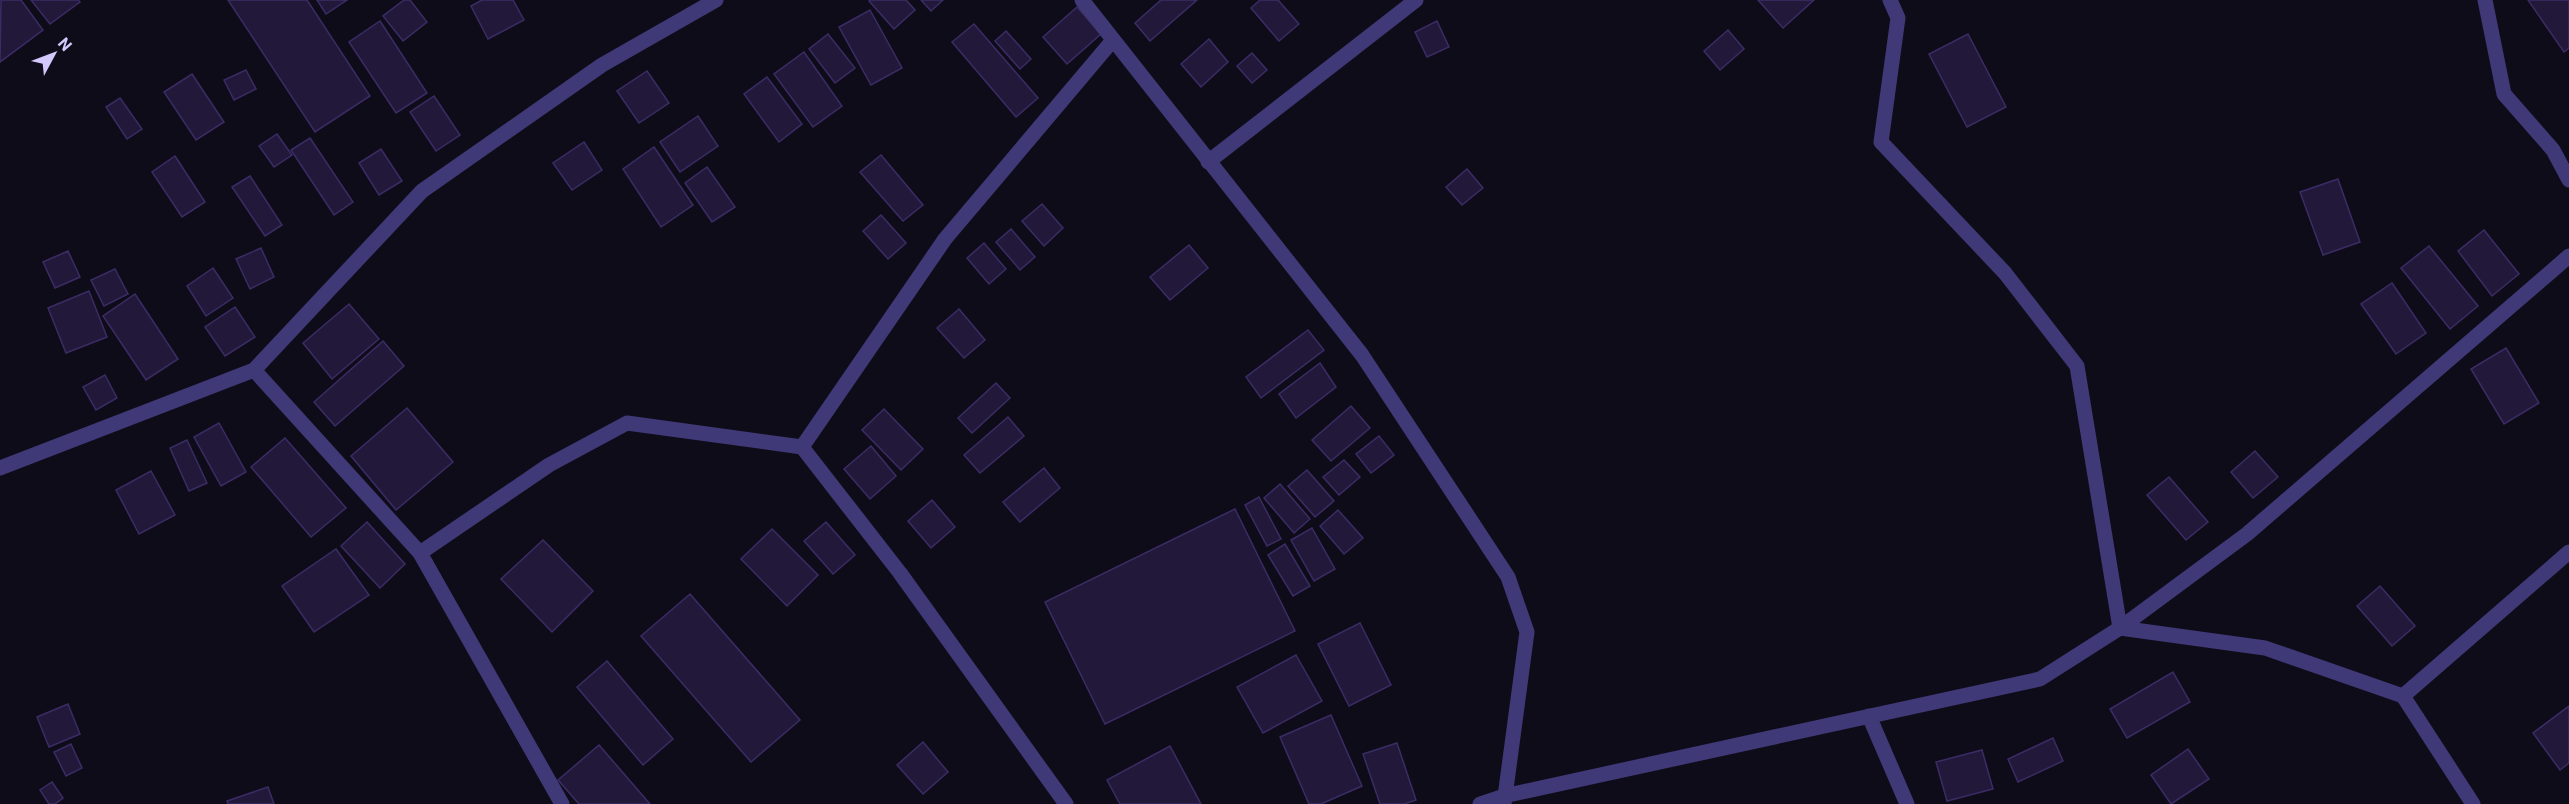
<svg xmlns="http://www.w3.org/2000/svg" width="2569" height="804" font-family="Roboto,sans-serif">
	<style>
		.building { fill: #22193a; stroke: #3b2c65; stroke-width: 1.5 }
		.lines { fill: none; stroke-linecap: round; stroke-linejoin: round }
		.minor { stroke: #403977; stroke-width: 15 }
	</style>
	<rect width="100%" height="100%" fill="#0f0c1a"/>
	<g class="building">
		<path d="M1 0H21L43 30 0 62Z"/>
		<path d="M31 0H78L80 2 50 24Z"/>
		<path d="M228 0H307L370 96 315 132Z"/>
		<path d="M317 0H347L326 14Z"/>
		<path d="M404 0H410L427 22 403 41 383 16Z"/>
		<path d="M482 0H513L524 20 488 39 471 6Z"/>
		<path d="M870 0H906L915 10 894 29 869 1Z"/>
		<path d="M921 0H943L931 11Z"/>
		<path d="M1161 0H1197L1150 41 1135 23Z"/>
		<path d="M1260 0H1278L1299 24 1279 41 1251 8Z"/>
		<path d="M1758 0H1814L1783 28Z"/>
		<path d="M2528 0H2569V48L2564 52Z"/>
		<path d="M1077 7 1101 34 1067 64 1043 37Z"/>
		<path d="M870 10 902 68 871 85 839 27Z"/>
		<path d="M380 21 427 93 396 113 349 42Z"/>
		<path d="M1437 21 1449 47 1427 57 1415 32Z"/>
		<path d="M974 24 1038 98 1016 117 952 42Z"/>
		<path d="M1728 30 1744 49 1720 70 1704 51Z"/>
		<path d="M1006 31 1031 59 1020 69 995 41Z"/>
		<path d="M828 34 855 68 835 83 809 49Z"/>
		<path d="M1968 34 2006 107 1967 127 1929 54Z"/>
		<path d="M1209 39 1228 62 1201 87 1181 64Z"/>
		<path d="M804 52 842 106 813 127 774 74Z"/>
		<path d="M1252 53 1267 70 1252 83 1237 66Z"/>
		<path d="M246 70 256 89 234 100 224 80Z"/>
		<path d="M647 71 669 103 639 123 617 91Z"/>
		<path d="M192 74 224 122 196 140 164 92Z"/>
		<path d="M767 77 802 124 779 142 744 94Z"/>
		<path d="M434 96 460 135 436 151 410 112Z"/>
		<path d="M120 98 142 129 127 139 106 107Z"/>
		<path d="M698 116 718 146 680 172 660 142Z"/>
		<path d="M277 134 292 155 274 167 259 146Z"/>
		<path d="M310 138 353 202 334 215 291 150Z"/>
		<path d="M584 142 602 170 572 190 553 163Z"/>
		<path d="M654 147 693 205 661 227 623 169Z"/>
		<path d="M381 149 402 181 379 195 359 163Z"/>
		<path d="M881 155 923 205 903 221 860 172Z"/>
		<path d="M175 156 205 202 182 217 152 172Z"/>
		<path d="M707 167 735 207 712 222 685 183Z"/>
		<path d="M1467 169 1483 188 1462 205 1446 187Z"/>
		<path d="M250 176 282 225 265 236 232 187Z"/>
		<path d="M2338 179 2360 242 2323 255 2300 192Z"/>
		<path d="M1042 204 1063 228 1044 246 1022 221Z"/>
		<path d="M881 215 906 243 888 259 863 231Z"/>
		<path d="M1011 229 1035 257 1020 270 996 242Z"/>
		<path d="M2484 230 2519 274 2492 296 2458 251Z"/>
		<path d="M984 243 1006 269 989 284 967 258Z"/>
		<path d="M1189 245 1208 268 1170 300 1150 277Z"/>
		<path d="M2429 246 2478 306 2450 329 2401 268Z"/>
		<path d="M261 248 274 277 250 289 236 259Z"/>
		<path d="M68 251 80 277 55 288 43 262Z"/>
		<path d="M213 268 233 298 206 316 187 286Z"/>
		<path d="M115 269 128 294 104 306 91 280Z"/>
		<path d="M2392 283 2426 333 2396 354 2361 304Z"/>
		<path d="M89 291 107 337 66 353 48 308Z"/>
		<path d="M135 294 178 359 146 380 103 316Z"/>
		<path d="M349 304 379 339 332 379 303 343Z"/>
		<path d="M235 307 255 337 225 356 205 327Z"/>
		<path d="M959 309 985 340 964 358 937 328Z"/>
		<path d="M1308 330 1324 350 1261 398 1246 377Z"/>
		<path d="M383 341 404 366 335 426 314 402Z"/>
		<path d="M2506 348 2539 403 2504 424 2471 369Z"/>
		<path d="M1320 363 1336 387 1296 418 1279 394Z"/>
		<path d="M105 375 117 398 96 410 83 387Z"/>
		<path d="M996 383 1010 398 972 433 958 418Z"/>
		<path d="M1351 406 1370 428 1331 461 1312 440Z"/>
		<path d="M407 408 453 462 396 510 351 456Z"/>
		<path d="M884 409 923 449 901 470 862 430Z"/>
		<path d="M1008 417 1024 436 980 473 964 455Z"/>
		<path d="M219 423 246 472 221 486 194 437Z"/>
		<path d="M1379 436 1394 455 1371 473 1356 454Z"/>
		<path d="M285 438 346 508 311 537 251 467Z"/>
		<path d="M187 440 207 483 189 491 170 448Z"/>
		<path d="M871 446 896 476 870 499 844 469Z"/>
		<path d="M2255 451 2278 477 2253 498 2231 472Z"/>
		<path d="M1344 460 1360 477 1339 495 1323 477Z"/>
		<path d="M1044 468 1060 488 1020 522 1003 502Z"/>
		<path d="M1307 470 1334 501 1315 517 1288 486Z"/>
		<path d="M151 471 175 515 139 534 116 490Z"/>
		<path d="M2169 477 2208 522 2186 540 2147 495Z"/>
		<path d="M1280 484 1310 519 1294 533 1264 498Z"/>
		<path d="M1259 497 1281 539 1267 546 1245 505Z"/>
		<path d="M932 500 955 527 931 548 908 521Z"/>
		<path d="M1235 509 1295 631 1105 724 1045 602Z"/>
		<path d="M1338 510 1363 538 1344 554 1320 526Z"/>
		<path d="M367 522 405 564 380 588 341 546Z"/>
		<path d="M826 522 855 555 833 574 804 541Z"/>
		<path d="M1312 528 1335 569 1314 581 1291 540Z"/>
		<path d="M772 529 818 575 787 606 741 559Z"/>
		<path d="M543 540 593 591 552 632 501 579Z"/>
		<path d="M1285 544 1310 586 1293 596 1268 555Z"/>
		<path d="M336 549 369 595 314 632 282 586Z"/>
		<path d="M2380 586 2415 626 2392 646 2357 606Z"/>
		<path d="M690 594 800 720 751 762 641 636Z"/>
		<path d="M1360 623 1391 685 1349 706 1318 644Z"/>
		<path d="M1296 655 1322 701 1263 733 1237 687Z"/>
		<path d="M607 661 673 739 643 765 577 687Z"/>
		<path d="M2173 672 2190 702 2127 738 2110 709Z"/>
		<path d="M68 704 80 734 49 747 37 717Z"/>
		<path d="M2569 706V763L2560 770 2533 733Z"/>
		<path d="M1331 715 1362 786 1321 804H1309L1280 737Z"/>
		<path d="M2053 738 2063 761 2018 782 2008 759Z"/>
		<path d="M923 742 948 772 923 794 897 765Z"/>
		<path d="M1397 743 1416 800 1404 804H1380L1363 754Z"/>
		<path d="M71 744 82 768 66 776 54 752Z"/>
		<path d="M599 745 650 804H579L558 780Z"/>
		<path d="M1170 746 1201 804H1120L1107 780Z"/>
		<path d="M2188 749 2209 779 2171 804 2151 775Z"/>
		<path d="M1982 750 1993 789 1947 801 1936 762Z"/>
		<path d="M52 782 63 798 55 804H49L40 790Z"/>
		<path d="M268 787 274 804H228L227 801Z"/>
	</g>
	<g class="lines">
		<g class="minor">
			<path d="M1082 0 1362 355 1508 577 1527 632 1504 804"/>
			<path d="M1890 0 1898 18 1881 142 2005 273 2077 366 2120 628 2265 648 2403 696 2569 552"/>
			<path d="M2485 0 2504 94 2553 150 2569 180"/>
			<path d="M1208 162 1416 0"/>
			<path d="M254 370 420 553 562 804"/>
			<path d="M0 468 254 370 422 191 602 65 716 0"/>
			<path d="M420 553 549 465 627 423 802 447"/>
			<path d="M2403 696 2473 804"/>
			<path d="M1869 716 1907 804"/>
			<path d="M1066 804 900 573 802 447 945 239 1113 40"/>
			<path d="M1480 804 1504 796 2040 679 2120 628 2247 534 2569 256"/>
		</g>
	</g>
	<g transform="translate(54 54) rotate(49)" stroke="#0f0c1a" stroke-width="4.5" paint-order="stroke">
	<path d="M0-4.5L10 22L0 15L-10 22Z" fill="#d2c8fc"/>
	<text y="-9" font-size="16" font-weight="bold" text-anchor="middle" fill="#d2c8fc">N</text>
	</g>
</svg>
